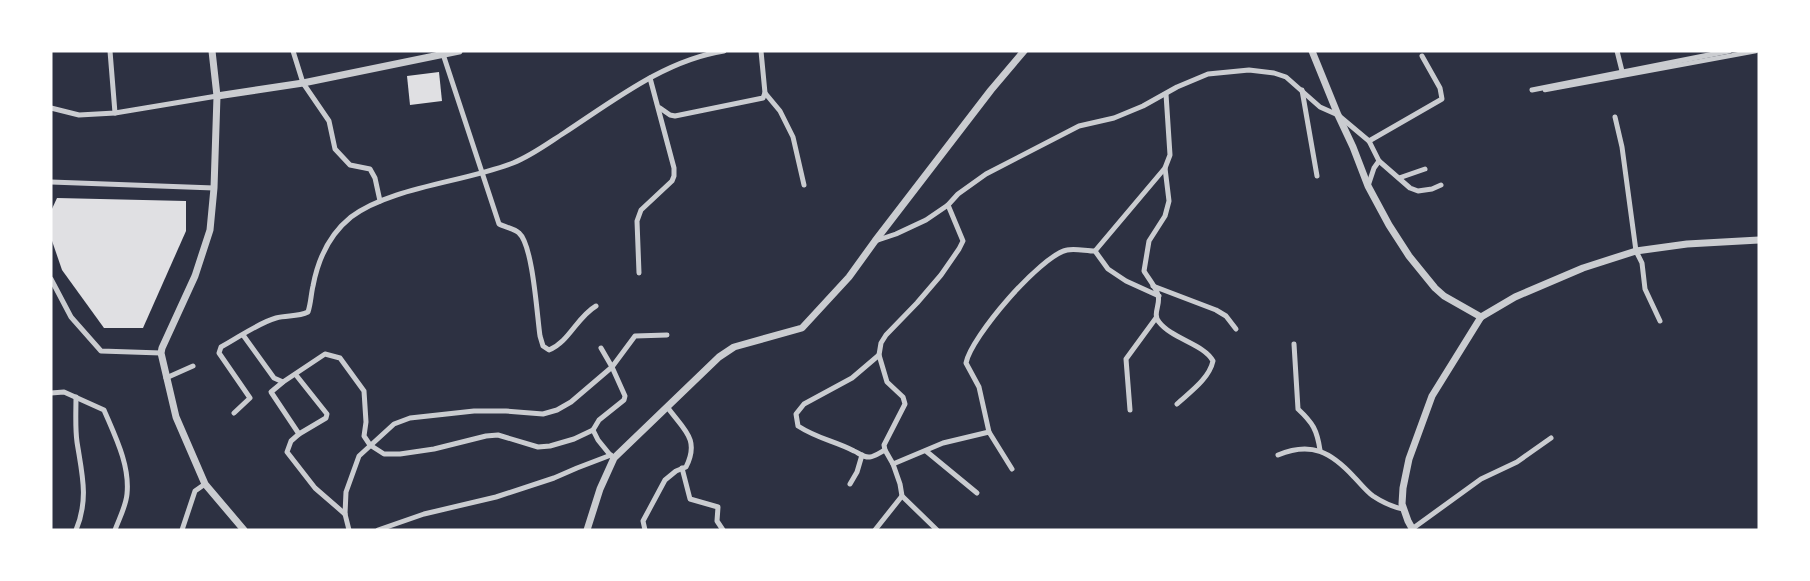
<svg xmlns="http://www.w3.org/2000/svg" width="1810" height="581" font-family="'Times New Roman',serif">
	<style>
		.building { fill: #e0e0e3 }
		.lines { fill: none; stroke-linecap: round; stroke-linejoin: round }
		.pedestrian { stroke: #caccd0; stroke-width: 4.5 }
		.minor { stroke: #caccd0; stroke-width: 5 }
		.tertiary { stroke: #caccd0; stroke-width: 7 }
	</style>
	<rect width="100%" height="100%" fill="#2d3142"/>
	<g class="building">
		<path d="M439 72 442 101 410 105 407 76Z"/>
		<path d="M57 198 186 201V231L143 328H104L62 270 51 238V211Z"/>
	</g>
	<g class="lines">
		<path class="pedestrian" d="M1545 90 1756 51"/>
		<g class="minor">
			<path d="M110 51 115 113"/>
			<path d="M293 51 303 83 329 121 335 149 350 165 370 169 375 178 380 201"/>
			<path d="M442 51 499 224C505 227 515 229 519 233 533 245 537 316 540 336L543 346 549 350C569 342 577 317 596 306"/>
			<path d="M1617 51 1622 71"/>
			<path d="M1302 90 1317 176"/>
			<path d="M1532 90 1729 51"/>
			<path d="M765 93 780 111 793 137 804 185"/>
			<path d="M51 108 79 115 115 113 217 96"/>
			<path d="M660 108 670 115 675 116 763 98 765 93 761 51"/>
			<path d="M1615 117 1622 147 1636 251 1642 263 1645 289 1660 321"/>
			<path d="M1369 141 1442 99 1440 88 1422 56"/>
			<path d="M1165 168 1169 201 1165 216 1149 241 1144 271C1148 278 1156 287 1158 295 1161 304 1152 314 1159 322 1172 339 1204 344 1213 361 1209 379 1190 392 1177 404"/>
			<path d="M1399 178 1425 169"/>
			<path d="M51 182 214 188"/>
			<path d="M1368 186 1374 168 1379 161"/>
			<path d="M875 241 896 234 926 220 948 205 958 194 986 174 1079 126 1114 118 1143 106 1177 87 1208 74 1249 70 1274 73 1286 77 1320 107 1338 115 1369 141 1379 161 1410 188 1418 191 1432 189 1441 185"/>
			<path d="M1095 251 1165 168 1170 155 1166 94"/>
			<path d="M639 273 637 221 641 210 672 181 674 176V168L650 78"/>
			<path d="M51 279 71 317 101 351 161 353"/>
			<path d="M1153 286 1216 310 1226 316 1236 329"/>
			<path d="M243 335 274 378 283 382 325 354 340 358 364 391 366 422 364 436 370 445 384 454H400L434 449 486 436 498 435 538 447 550 446 574 439 593 430"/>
			<path d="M1294 344 1298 409C1313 423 1317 430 1320 450"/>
			<path d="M601 348 612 367 625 396 624 400 599 420 593 430 598 440 611 456"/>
			<path d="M879 355 852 378 804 404 796 414 798 426C818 439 835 441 854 451 859 453 864 458 870 457 874 457 881 452 885 450"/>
			<path d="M166 378 193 366"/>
			<path d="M283 382 271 392 299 434 326 418 327 414 296 375"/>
			<path d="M51 393 64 392 104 410C115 436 130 465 127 494 126 506 119 519 115 530"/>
			<path d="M1130 410 1126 359 1156 318"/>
			<path d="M234 413 250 398 219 353 221 347C238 338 258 323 276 318 287 315 298 317 308 312 311 303 311 294 313 286 318 259 330 234 351 217 391 187 465 182 513 163 531 156 547 144 564 133 613 101 665 60 724 51"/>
			<path d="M299 434 291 441 287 452 315 488 345 514"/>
			<path d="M926 451 977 493"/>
			<path d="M1278 455C1311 441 1331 452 1354 477 1360 483 1366 491 1373 496 1382 502 1393 507 1403 509"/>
			<path d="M893 464 943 443 989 432"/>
			<path d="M682 468 690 499 718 507 717 521 723 530"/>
			<path d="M1012 469 989 432 979 387 966 363C971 337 1040 256 1067 250 1075 248 1086 251 1095 251L1108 269 1126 281 1159 296"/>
			<path d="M850 484 857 472 862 455"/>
			<path d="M1412 529 1481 479 1517 462 1551 438"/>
			<path d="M76 530C89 499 82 474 77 442 75 428 76 412 76 397"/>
			<path d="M182 530 195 491 205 484"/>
			<path d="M349 530 345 514 346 492 359 456 394 424 410 418 474 411H506L543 414 557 410 571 402 612 367 635 336 667 335"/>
			<path d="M378 530 424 514 496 497 554 478 577 468 611 455"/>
			<path d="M645 530 643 521 665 480 676 471 686 467C700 439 684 430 668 408"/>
			<path d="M875 530 902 496"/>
			<path d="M937 530 902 496 900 484 893 464 885 450 884 445 905 404 903 397 887 382 879 355 881 343 886 335 917 303 941 275 959 249 963 241 948 205"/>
		</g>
		<g class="tertiary">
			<path d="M212 51 217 96 214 188 210 230 195 276 162 348 161 353 176 417 205 484 244 530"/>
			<path d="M1312 51 1338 115 1353 147 1368 186 1389 225 1409 256 1435 288 1444 296 1481 317"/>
			<path d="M217 96 303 83 459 51"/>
			<path d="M587 530 600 489 614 458 719 357 734 347 802 328 849 277 875 241 991 90 1024 51"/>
			<path d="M1413 530 1408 521 1402 504 1403 488 1409 459 1432 396 1481 317 1515 297 1583 268 1636 251 1687 244 1759 240"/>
		</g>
	</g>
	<rect width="1810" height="581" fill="none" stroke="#ffffff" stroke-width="105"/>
</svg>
